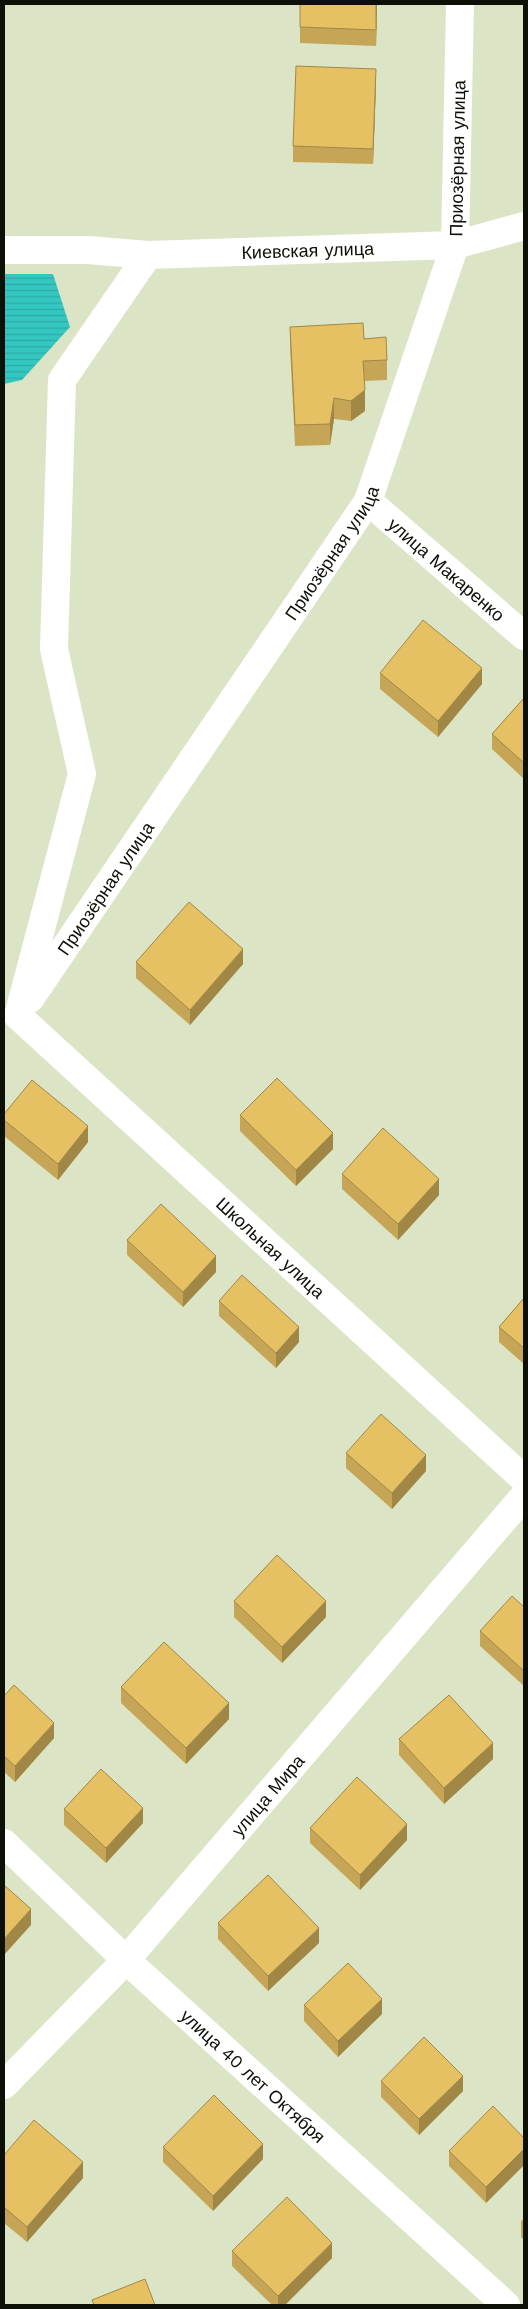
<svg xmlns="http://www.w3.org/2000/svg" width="528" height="2309" font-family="'Work Sans',sans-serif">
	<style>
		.water { fill: url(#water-rules) }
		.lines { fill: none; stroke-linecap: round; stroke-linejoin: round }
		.minor { stroke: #fff; stroke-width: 28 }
		.wall { fill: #c6a656 }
		.shaded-wall { fill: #a18746 }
		.building { fill: #e6c164; stroke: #a18746 }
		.labels { text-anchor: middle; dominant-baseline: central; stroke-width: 4; stroke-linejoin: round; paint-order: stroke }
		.street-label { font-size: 18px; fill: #0c1006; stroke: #dbe5c6 }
	</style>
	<defs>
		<pattern id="water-rules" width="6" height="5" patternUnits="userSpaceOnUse" patternTransform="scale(1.25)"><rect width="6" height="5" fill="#34c7c1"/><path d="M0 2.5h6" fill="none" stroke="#2daaa4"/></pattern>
	</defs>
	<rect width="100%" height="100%" fill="#dbe5c6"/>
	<path class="water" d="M4 274H53L70 327 22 380 4 384Z"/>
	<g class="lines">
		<g class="minor">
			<path id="s1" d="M4 250H88L148 255 455 245 524 226"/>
			<path id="s2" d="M148 255 62 380 54 649 82 774 18 1016 524 1479"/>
			<path id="s3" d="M368 501 524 636"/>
			<path id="s4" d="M30 999 368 501 455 245 460 4"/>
			<path id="s5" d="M4 1843 126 1960 506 2305"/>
			<path id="s6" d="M4 2085 126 1960 524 1496"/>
		</g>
	</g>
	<g class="wall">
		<path d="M377 4 376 46 300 43V27Z"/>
		<path d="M376 84 373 164 293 162V146Z"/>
		<path d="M290 327 364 339 387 360V380L364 381 365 411 351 421 334 419 330 445 295 446 290 347Z"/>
		<path d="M380 673 482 684 438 737 380 689Z"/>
		<path d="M524 698V779L492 749V734Z"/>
		<path d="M136 962 243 964 190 1025 136 978Z"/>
		<path d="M4 1114 88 1142 58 1180 4 1136Z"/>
		<path d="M240 1115 333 1149 296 1186 240 1131Z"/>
		<path d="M342 1174 439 1195 398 1240 342 1189Z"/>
		<path d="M127 1240 216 1272 183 1307 127 1255Z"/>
		<path d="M524 1298V1364L499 1342V1327Z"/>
		<path d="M219 1301 299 1342 276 1368 219 1316Z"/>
		<path d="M346 1453 426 1471 392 1509 346 1468Z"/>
		<path d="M234 1601 326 1617 282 1663 234 1617Z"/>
		<path d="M524 1607V1686L480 1646V1631Z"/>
		<path d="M121 1687 229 1719 186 1764 121 1703Z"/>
		<path d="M4 1696 54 1738 15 1782 4 1772Z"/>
		<path d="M399 1739 493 1759 444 1804 399 1755Z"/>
		<path d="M64 1809 143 1823 106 1863 64 1825Z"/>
		<path d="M310 1828 407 1840 360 1890 310 1843Z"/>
		<path d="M218 1923 319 1943 268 1991 218 1939Z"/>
		<path d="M304 2005 382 2014 338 2057 304 2021Z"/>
		<path d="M381 2081 463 2091 419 2135 381 2097Z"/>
		<path d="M524 2138V2165L486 2203 449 2166V2151Z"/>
		<path d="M163 2147 263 2159 213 2211 163 2162Z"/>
		<path d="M4 2155 83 2178 27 2242 4 2223Z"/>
		<path d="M524 2219V2240L521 2237V2221Z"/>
		<path d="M232 2251 332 2258 285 2305H272L232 2266Z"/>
	</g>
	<g class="shaded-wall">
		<path d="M376 4H377L376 46Z"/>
		<path d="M376 69V84L373 164V149Z"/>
		<path d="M365 390V411L351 421V401Z"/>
		<path d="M334 398V419L330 445V424Z"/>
		<path d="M482 668V684L438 737V721Z"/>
		<path d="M243 949V964L190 1025V1010Z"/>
		<path d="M88 1126V1142L58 1180V1164Z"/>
		<path d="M333 1133V1149L296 1186V1170Z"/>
		<path d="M439 1179V1195L398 1240V1224Z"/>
		<path d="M216 1256V1272L183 1307V1292Z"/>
		<path d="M299 1327V1342L276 1368V1353Z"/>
		<path d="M426 1455V1471L392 1509V1493Z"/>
		<path d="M326 1601V1617L282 1663V1647Z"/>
		<path d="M229 1703V1719L186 1764V1748Z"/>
		<path d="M54 1723V1738L15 1782V1766Z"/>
		<path d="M493 1743V1759L444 1804V1788Z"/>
		<path d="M143 1808V1823L106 1863V1848Z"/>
		<path d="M407 1824V1840L360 1890V1875Z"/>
		<path d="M31 1909V1925L4 1955V1939Z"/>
		<path d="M319 1928V1943L268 1991V1976Z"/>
		<path d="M382 1999V2014L338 2057V2041Z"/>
		<path d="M463 2076V2091L419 2135V2119Z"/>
		<path d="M263 2144V2159L213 2211V2196Z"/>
		<path d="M524 2149V2165L486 2203V2187Z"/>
		<path d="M83 2162V2178L27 2242V2227Z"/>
		<path d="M332 2243V2258L285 2305H278V2296Z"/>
	</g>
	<g class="building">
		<path d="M300 4H376V30L300 27Z"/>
		<path d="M296 66 376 69 373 149 293 146Z"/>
		<path d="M363 323 364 339 386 337 387 360 363 361 365 390 351 401 334 398 330 424 295 425 290 327Z"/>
		<path d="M423 620 482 668 438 721 380 673Z"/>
		<path d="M524 698V763L492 734Z"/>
		<path d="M189 902 243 949 190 1010 136 962Z"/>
		<path d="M277 1078 333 1133 296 1170 240 1115Z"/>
		<path d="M32 1080 88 1126 58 1164 4 1120V1114Z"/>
		<path d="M383 1128 439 1179 398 1224 342 1174Z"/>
		<path d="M161 1204 216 1256 183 1292 127 1240Z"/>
		<path d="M242 1275 299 1327 276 1353 219 1301Z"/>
		<path d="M524 1298V1348L499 1327Z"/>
		<path d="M381 1414 426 1455 392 1493 346 1453Z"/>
		<path d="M277 1555 326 1601 282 1647 234 1601Z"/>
		<path d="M512 1596 524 1607V1671L480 1631Z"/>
		<path d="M164 1642 229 1703 186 1748 121 1687Z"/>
		<path d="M14 1685 54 1723 15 1766 4 1756V1696Z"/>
		<path d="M449 1695 493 1743 444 1788 399 1739Z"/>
		<path d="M101 1769 143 1808 106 1848 64 1809Z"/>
		<path d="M357 1777 407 1824 360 1875 310 1828Z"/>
		<path d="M268 1875 319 1928 268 1976 218 1923Z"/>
		<path d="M4 1885 31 1909 4 1939Z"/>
		<path d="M348 1963 382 1999 338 2041 304 2005Z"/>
		<path d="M424 2037 463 2076 419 2119 381 2081Z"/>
		<path d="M214 2095 263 2144 213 2196 163 2147Z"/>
		<path d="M493 2106 524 2138V2149L486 2187 449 2151Z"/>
		<path d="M34 2120 83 2162 27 2227 4 2207V2155Z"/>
		<path d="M287 2197 332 2243 278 2296 232 2251Z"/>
		<path d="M145 2279 155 2305H94L92 2300Z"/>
	</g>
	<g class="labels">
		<g class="street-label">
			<text stroke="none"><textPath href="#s4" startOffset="959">Приозёрная улица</textPath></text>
			<text stroke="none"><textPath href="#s1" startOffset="304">Киевская улица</textPath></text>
			<text stroke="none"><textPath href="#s4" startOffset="539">Приозёрная улица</textPath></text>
			<text stroke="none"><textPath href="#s3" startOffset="104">улица Макаренко</textPath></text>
			<text stroke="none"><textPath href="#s4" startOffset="134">Приозёрная улица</textPath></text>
			<text stroke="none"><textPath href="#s2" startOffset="1142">Школьная улица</textPath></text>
			<text stroke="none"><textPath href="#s6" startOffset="392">улица Мира</textPath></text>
			<text stroke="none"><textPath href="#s5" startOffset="341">улица 40 лет Октября</textPath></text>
		</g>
	</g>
	<rect width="528" height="2309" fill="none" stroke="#0c1006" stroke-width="10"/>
</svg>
